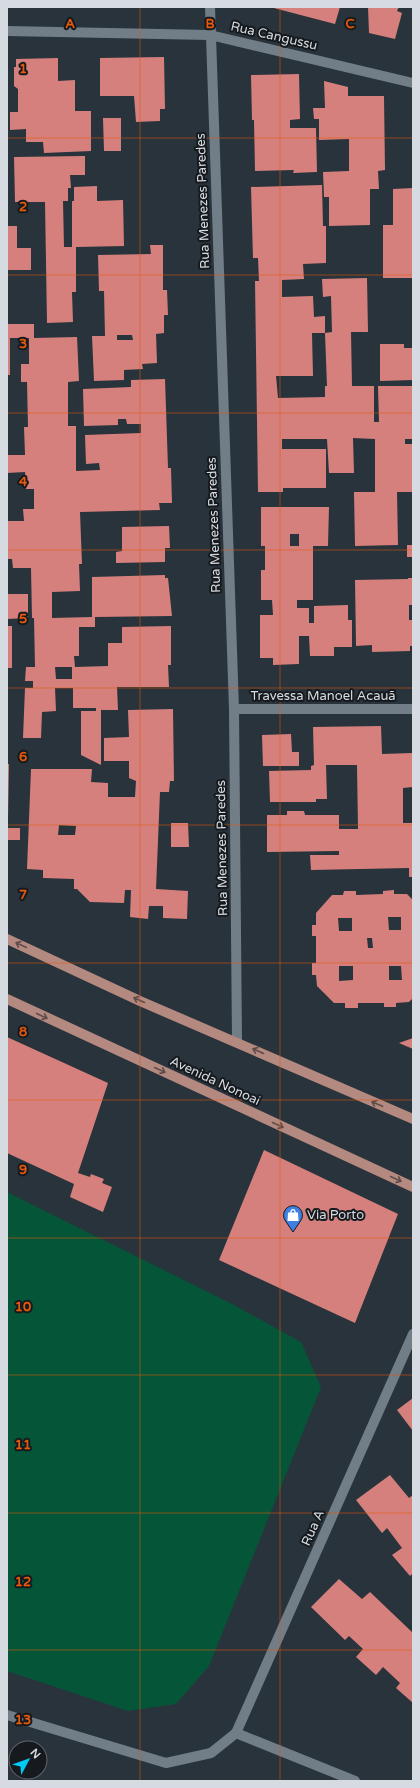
<svg xmlns="http://www.w3.org/2000/svg" width="420" height="1788" font-family="'Varela Round',sans-serif">
	<style>
		.green { fill: #055638 }
		.building { fill: #d6807d; fill-rule: evenodd }
		.lines { fill: none; stroke-linecap: round; stroke-linejoin: round }
		.minor { stroke: #727e87; stroke-width: 10 }
		.primary { stroke: #b48980; stroke-width: 10 }
		.oneway { stroke: #5d4c4a }
		.grid { fill: none; stroke: #e8590c; stroke-width: 1; stroke-opacity: 0.55 }
		.labels { text-anchor: middle; dominant-baseline: central; stroke-width: 4; stroke-linejoin: round; paint-order: stroke }
		.street-label { font-size: 13px; fill: #d5dbe0; stroke: #161a1e }
		.poi-label { font-size: 13px; fill: #d5dbe0; stroke: #161a1e; text-anchor: start }
		.grid-label { font-size: 13px; text-anchor: middle; font-weight: bold; fill: #e8590c; stroke: #161a1e; stroke-width: 4; stroke-linejoin: round; paint-order: stroke }
	</style>
	<rect width="100%" height="100%" fill="#29333b"/>
	<path class="green" d="M7 1192 232 1304 301 1342 321 1387 209 1666 176 1704 128 1711 7 1671Z"/>
	<g class="building">
		<path d="M270 7H340L335 24Z"/>
		<path d="M368 7H399L397 11 402 13 395 39 369 33Z"/>
		<path d="M164 57 165 109H160V121L136 122 134 96H100V58Z"/>
		<path d="M58 58V81L75 80V111H91V151L44 153 43 142H26V129L10 130V112H18V89L14 86V67H16V59Z"/>
		<path d="M299 74 300 119 290 120V128H316L317 172 293 173 294 170 255 171 254 120H252L251 75Z"/>
		<path d="M324 81 348 87V96H384L385 170 378 171 379 189H370V225L329 226V197H324L323 172 349 171V139L319 140V119H314L313 108H325Z"/>
		<path d="M103 118H121V151H104Z"/>
		<path d="M85 156V175H70L71 188H68V201H63L64 247H72V201H74V187L97 186V201L123 200 124 246 76 247V292H72L73 322 47 323 45 202H15L14 157Z"/>
		<path d="M322 185 323 226H326V263L303 264 304 279 282 280V297L313 296 314 317 325 316V333H312L313 376H276L278 398 325 397V386H327L325 333 332 332 331 296 323 297 322 279 367 278 368 332H351L352 386H374V422H379L378 386H413V439H405V444H413V492H397L398 545 355 546 354 492H375V439L353 438 354 473H329L327 439H282V449H326V488H283V492H258L255 281H259L258 258H253L251 187Z"/>
		<path d="M413 188V278H383V225H393V189Z"/>
		<path d="M7 226H17V248H31V270H7Z"/>
		<path d="M150 245H163V290H167L168 315H164V333L156 334 157 363 142 364 143 369 124 370V380L94 381 92 336H105L104 291H99L98 255 151 254ZM117 335H132L133 340H117Z"/>
		<path d="M7 324H34V338L77 337 79 381 68 382V426H76V471L100 470 99 463 86 464 85 435 141 433V424H127L126 419H118V425L84 426 83 389 131 387V380L165 379 168 468H171L172 503H159L160 510 80 512 82 564H79L80 591 52 592V618L92 617V577L165 575V578H168L172 616 95 617V627H79V656H74L75 667 108 666V643H122V627L171 626V665H168L169 687H117L118 710H101V765L81 755V711H96V708H73V688H55L56 711 42 712 41 738H23L25 688H33V681H25L26 667H35L34 618H32L31 568H13L12 559H7V521H24L23 509H34V489H26L25 472 7 473V455H25L24 427H28L27 382H21V364H29V338H10V375H7ZM55 667H72V679H56Z"/>
		<path d="M380 344H404V348H413V380L380 381Z"/>
		<path d="M261 507H329L328 546H313V600H297V608H309V623H314V606L348 605V620H352V647H334V656H310L309 636H299V664L273 665V658H260V615H273L272 600H261V570H265V546H261ZM290 534H299V546H290Z"/>
		<path d="M169 526 170 548H165V562L116 563V552L122 551V527Z"/>
		<rect x="407" y="545" width="6" height="12"/>
		<path d="M408 578H413V605H409V620H413V646H410V651L372 652V645L356 646 355 580 408 579Z"/>
		<path d="M7 594H28V618L7 619Z"/>
		<rect x="7" y="626" width="5" height="42"/>
		<path d="M173 709 174 781H170L169 792H160L156 889 188 891 187 919 163 918V906H149L148 919 130 917 131 890H125L124 903 90 902 77 889H74V879L43 878V870L27 869 31 769H92L91 782 108 783V797H135L136 781 129 778V761H104V738L129 737 128 710ZM59 825 76 826 75 835H58Z"/>
		<path d="M381 726 382 754 412 753 413 787 403 788V823H413V877H409V868L311 870 310 855H339V851L267 852V815H287V811H304L305 815H339V829H358L357 765H326L327 799H316V802H270L269 771 311 770V766L314 765 313 727Z"/>
		<path d="M291 734 292 752H299V766H263L262 735Z"/>
		<path d="M7 764H9L8 819H7Z"/>
		<path d="M171 823H188L189 847H171Z"/>
		<rect x="7" y="828" width="13" height="12"/>
		<path d="M394 890V894H407L413 900V998L409 1002 396 1003V1007H384V1003H358V1008H345V1003H334L317 986 316 975H312V963H316V936H312V925H316V913L332 895H343L344 891H356V895L383 894V891ZM388 917H401V930H389ZM338 918H352V931H339ZM367 938H372L373 948H368ZM339 966H353V980L339 981ZM389 966H401L402 980H389Z"/>
		<path d="M7 1037 108 1083 78 1173 90 1177 91 1174 104 1179 102 1183 112 1187 103 1212 70 1197 74 1184 7 1153Z"/>
		<path d="M413 1038V1049L399 1043Z"/>
		<path d="M264 1150 398 1214 355 1323 219 1260Z"/>
		<path d="M413 1398V1431L397 1410Z"/>
		<path d="M390 1475 409 1498 413 1495V1573L410 1576 392 1555 402 1548 387 1528 382 1533 356 1500Z"/>
		<path d="M339 1579 362 1599 370 1592 413 1633V1703L396 1688 400 1683 383 1667 376 1675 356 1657 363 1649 349 1636 345 1640 311 1607Z"/>
	</g>
	<g class="lines">
		<g class="minor">
			<path d="M210 7 234 709 237 1042"/>
			<path d="M7 31 210 35 413 83"/>
			<path d="M234 709H413"/>
			<path d="M7 1715 166 1763 211 1753 236 1733 413 1334"/>
			<path d="M236 1733 355 1781"/>
		</g>
		<g class="primary">
			<path d="M7 939 140 1001 413 1119"/>
			<path d="M7 999 413 1187"/>
		</g>
	</g>
	<defs><path id="oneway-shaft" d="M-6 0H5M1.5-3L5.5 0L1.5 3" fill="none" stroke-width="1.6" stroke-linecap="round" stroke-linejoin="round"/></defs>
	<g class="oneway">
		<use href="#oneway-shaft" transform="translate(21 945) rotate(-155)"/>
		<use href="#oneway-shaft" transform="translate(139 1000) rotate(-156)"/>
		<use href="#oneway-shaft" transform="translate(42 1016) rotate(25)"/>
		<use href="#oneway-shaft" transform="translate(258 1051) rotate(-156)"/>
		<use href="#oneway-shaft" transform="translate(160 1070) rotate(25)"/>
		<use href="#oneway-shaft" transform="translate(377 1104) rotate(-157)"/>
		<use href="#oneway-shaft" transform="translate(278 1125) rotate(25)"/>
		<use href="#oneway-shaft" transform="translate(396 1179) rotate(25)"/>
	</g>
	<path class="grid" d="M140 7V1781M280 7V1781M7 138H413M7 275H413M7 413H413M7 550H413M7 688H413M7 825H413M7 963H413M7 1100H413M7 1238H413M7 1375H413M7 1513H413M7 1650H413"/>
	<defs>
		<g id="shop-pin" transform="scale(1)"><path d="M0 17L-7.5 6A9.5 9.5 0 1 1 7.5 6Z" fill="#3f7fe0" stroke="#161a1e"/><path d="M-5-2.5h2.3a2.7 3.5 0 0 1 5.4 0H5L5.5 6h-11ZM-1.5-2.5h3a1.5 2.3 0 0 0-3 0Z" fill="#fff"/></g>
	</defs>
	<g fill-rule="evenodd">
		<use href="#shop-pin" x="293" y="1215"/>
	</g>
	<g class="labels">
		<g class="street-label">
			<text transform="translate(274 36) rotate(13)">Rua Cangussu</text>
			<text transform="translate(203 201) rotate(-92)">Rua Menezes Paredes</text>
			<text transform="translate(214 525) rotate(-92)">Rua Menezes Paredes</text>
			<text x="323" y="696">Travessa Manoel Acauã</text>
			<text transform="translate(222 848) rotate(-91)">Rua Menezes Paredes</text>
			<text transform="translate(215 1081) rotate(25)">Avenida Nonoai</text>
			<text transform="translate(313 1528) rotate(-66)">Rua A</text>
		</g>
		<g class="poi-label">
			<text x="307" y="1215">Via Porto</text>
		</g>
	</g>
	<g class="grid-label">
		<text x="70" y="28">A</text>
		<text x="210" y="28">B</text>
		<text x="350" y="28">C</text>
		<text x="23" y="73">1</text>
		<text x="23" y="211">2</text>
		<text x="23" y="348">3</text>
		<text x="23" y="486">4</text>
		<text x="23" y="623">5</text>
		<text x="23" y="761">6</text>
		<text x="23" y="899">7</text>
		<text x="23" y="1036">8</text>
		<text x="23" y="1174">9</text>
		<text x="23" y="1311">10</text>
		<text x="23" y="1449">11</text>
		<text x="23" y="1586">12</text>
		<text x="23" y="1724">13</text>
	</g>
	<rect width="420" height="1788" fill="none" stroke="#d5dbe0" stroke-width="16"/>
	<g transform="translate(28 1760) rotate(49)"><circle r="19" fill="#161a1e" stroke="#62676c"/>
	<path d="M0-3L7 15L0 10L-7 15Z" fill="#00cbf8"/>
	<text y="-6" font-size="11" font-weight="bold" text-anchor="middle" fill="#d5dbe0">N</text>
	</g>
</svg>
